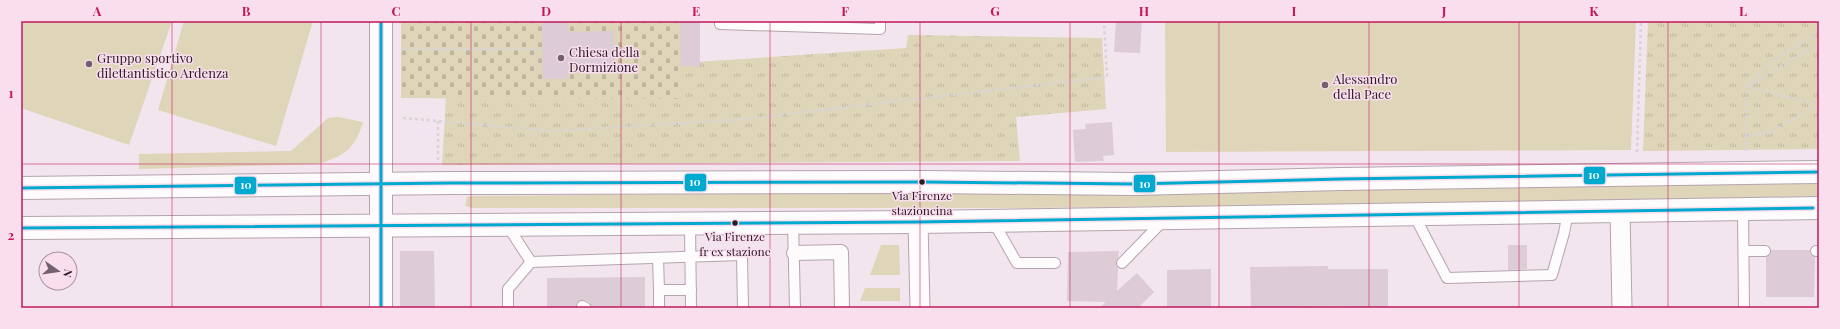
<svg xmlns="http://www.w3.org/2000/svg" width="1840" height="329" font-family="'Playfair Display',serif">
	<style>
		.grass { fill: #dfd5b8 }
		.cemetery { fill: url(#cemetery-stones) }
		.park { fill: url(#park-tufts) }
		.building { fill: #ddcbd5 }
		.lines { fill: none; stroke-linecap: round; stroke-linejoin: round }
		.service-casing { stroke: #b4a4ae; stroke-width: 12 }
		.pedestrian-casing { stroke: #b4a4ae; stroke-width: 16 }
		.minor-casing { stroke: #b4a4ae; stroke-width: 21 }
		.tertiary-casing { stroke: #b4a4ae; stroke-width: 24 }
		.secondary-casing { stroke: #b4a4ae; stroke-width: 24 }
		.path { stroke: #d9d4d7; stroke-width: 2.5; stroke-dasharray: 3 3; stroke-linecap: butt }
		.service { stroke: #fdfbfc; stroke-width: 10 }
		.pedestrian { stroke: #fdfbfc; stroke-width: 14 }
		.minor { stroke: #fdfbfc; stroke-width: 19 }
		.tertiary { stroke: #fdfbfc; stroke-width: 22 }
		.secondary { stroke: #fdfbfc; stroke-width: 22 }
		.bus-1-casing { stroke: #f9dfee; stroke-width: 6 }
		.bus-1 { stroke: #00a9ce; stroke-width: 3 }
		.grid { fill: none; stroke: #c2185b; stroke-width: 1; stroke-opacity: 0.55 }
		.poi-dot { fill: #74616d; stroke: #f9dfee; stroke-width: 1.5 }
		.bus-dot { fill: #301a28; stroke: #f9dfee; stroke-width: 1.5 }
		.labels { text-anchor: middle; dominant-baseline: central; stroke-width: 3; stroke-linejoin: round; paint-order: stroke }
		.bus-label { font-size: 12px; fill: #301a28; stroke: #f9dfee }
		.poi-label { font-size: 13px; fill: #301a28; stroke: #f9dfee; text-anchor: start }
		.line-badge { stroke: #f9dfee; stroke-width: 1.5 }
		.badge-label { font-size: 11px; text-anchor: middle; font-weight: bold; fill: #fff }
		.neatline { fill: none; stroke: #c2185b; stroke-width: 1.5 }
		.grid-label { font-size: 13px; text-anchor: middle; font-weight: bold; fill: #c2185b }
	</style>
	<defs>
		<pattern id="cemetery-stones" width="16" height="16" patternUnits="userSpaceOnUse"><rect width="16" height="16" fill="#dfd5b8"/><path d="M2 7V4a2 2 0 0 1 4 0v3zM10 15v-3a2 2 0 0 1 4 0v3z" fill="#c0b69e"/></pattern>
		<pattern id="park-tufts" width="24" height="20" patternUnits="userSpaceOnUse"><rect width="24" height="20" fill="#dfd5b8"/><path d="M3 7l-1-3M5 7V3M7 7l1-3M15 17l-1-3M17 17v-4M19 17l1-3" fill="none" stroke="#c0b69e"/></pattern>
	</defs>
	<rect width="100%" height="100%" fill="#f3e5ed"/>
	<g class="grass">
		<path d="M21 21H172L129 145 21 108Z"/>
		<path d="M184 21H313L276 146 158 110Z"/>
		<path d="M1165 21H1636L1631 150 1166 152Z"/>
		<path d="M338 117 363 122C355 149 344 156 318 164L139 169V154L291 151 328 118Z"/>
		<path d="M1819 184V196L1365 204 1019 208H472L465 206 467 197 472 196Z"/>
		<path d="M881 245H899L900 275H870Z"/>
		<path d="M865 288H900V301H860Z"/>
	</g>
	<path class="cemetery" d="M401 21H682L681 99 401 98Z"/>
	<g class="park">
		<path d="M1648 21H1819V149L1643 151Z"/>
		<path d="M908 35 1102 38 1106 109 1016 117 1020 161 442 165 446 98 681 99V63L906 48Z"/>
	</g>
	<g class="building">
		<path d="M542 21H567L569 32 614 31 615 65 571 66 568 79H543Z"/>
		<path d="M680 21H700V66H681Z"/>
		<path d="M1116 21H1142L1140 53 1114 52Z"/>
		<path d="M1112 122 1114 155 1103 156 1104 161 1075 162 1073 130 1086 129 1085 124Z"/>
		<path d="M1508 245H1527V269L1508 270Z"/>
		<path d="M1771 250H1810L1811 255 1815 257 1814 297H1766V257L1770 255Z"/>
		<path d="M400 251H434L435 308H400Z"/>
		<path d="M1119 251 1118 257 1116 262 1118 268 1117 291 1137 273 1154 292 1138 308H1099L1106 302 1067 301 1068 252Z"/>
		<path d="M1328 266V269H1388V308H1345V306L1251 308 1250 267Z"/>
		<path d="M1211 269V308H1167V270Z"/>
		<path d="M645 277V308H592L589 302 582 300 576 303V308H547V278Z"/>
	</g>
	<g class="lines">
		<g class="service-casing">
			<g id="service">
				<path d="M720 21V24L880 29V21"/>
				<path d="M1743 210 1744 308"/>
				<path d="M1414 215 1447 278 1552 275 1564 233 1568 212"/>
				<path d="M993 221 1017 263H1055"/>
				<path d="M793 222 795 308"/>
				<path d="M690 223 691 308"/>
				<path d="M507 225 531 262"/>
				<path d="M1744 251H1765"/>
				<path d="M1816 251H1819"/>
				<path d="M658 258 659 290"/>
				<path d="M1122 263 1164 220"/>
				<path d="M582 306 586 308"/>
				<path d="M508 308V289L531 262 742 255 743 308"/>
				<path d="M659 308V290H691"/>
			</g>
		</g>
		<g class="pedestrian-casing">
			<path id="pedestrian" d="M794 253 841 252 842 308"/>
		</g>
		<g class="minor-casing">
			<g id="minor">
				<path d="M1620 212 1622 308"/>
				<path d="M918 222 920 308"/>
			</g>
		</g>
		<g class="tertiary-casing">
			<path id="tertiary" d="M381 308V21"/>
		</g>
		<g class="secondary-casing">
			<g id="secondary">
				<path d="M21 188 451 183 925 182 1134 184 1341 179 1819 172"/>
				<path d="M21 228 918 222 1819 208"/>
			</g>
		</g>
		<g class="path">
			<path d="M1819 44 1747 87 1819 105"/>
			<path d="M403 49H543"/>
			<path d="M403 118 553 131 735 120 1107 77 1104 21"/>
			<path d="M438 121V162"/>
			<path d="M1746 136 1747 87 1771 61 1819 33"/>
			<path d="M1746 151V136L1770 133 1810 109 1819 108"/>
			<path d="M1637 152 1641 21"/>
		</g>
		<use href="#service" class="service"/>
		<use href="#pedestrian" class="pedestrian"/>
		<use href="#minor" class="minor"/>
		<use href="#tertiary" class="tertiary"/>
		<use href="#secondary" class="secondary"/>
		<g class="bus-1-casing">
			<g id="bus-1">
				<path d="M381 21V308"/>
				<path d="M21 188 451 183 925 182 1134 184 1341 179 1819 172"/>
				<path d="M21 228 918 222 1813 208"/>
			</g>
		</g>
		<use href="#bus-1" class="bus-1"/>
	</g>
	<path class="grid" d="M172 21V308M321 21V308M471 21V308M621 21V308M770 21V308M920 21V308M1070 21V308M1219 21V308M1369 21V308M1519 21V308M1668 21V308M21 164H1819"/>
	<g class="poi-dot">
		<circle cx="561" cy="58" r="4"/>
		<circle cx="89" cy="64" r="4"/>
		<circle cx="1325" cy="85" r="4"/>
	</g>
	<g class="bus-dot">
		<circle cx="922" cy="182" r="3.5"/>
		<circle cx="735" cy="223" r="3.5"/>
	</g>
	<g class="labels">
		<g class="bus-label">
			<text x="922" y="195">Via Firenze<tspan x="922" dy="15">stazioncina</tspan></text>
			<text x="735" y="236">Via Firenze<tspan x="735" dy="15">fr ex stazione</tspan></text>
		</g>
		<g class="poi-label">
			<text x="569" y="51">Chiesa della<tspan x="569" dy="15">Dormizione</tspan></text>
			<text x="97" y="57">Gruppo sportivo<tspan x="97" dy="15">dilettantistico Ardenza</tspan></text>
			<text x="1333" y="78">Alessandro<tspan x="1333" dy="15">della Pace</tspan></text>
		</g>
	</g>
	<g class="line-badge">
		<rect x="1583" y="166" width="23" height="19" rx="4" fill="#00a9ce"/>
		<rect x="684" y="173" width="23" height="19" rx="4" fill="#00a9ce"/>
		<rect x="1133" y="174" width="23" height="19" rx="4" fill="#00a9ce"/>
		<rect x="234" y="176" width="23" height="19" rx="4" fill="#00a9ce"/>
	</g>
	<g class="badge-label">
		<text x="1594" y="179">10</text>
		<text x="695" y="186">10</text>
		<text x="1145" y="188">10</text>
		<text x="246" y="189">10</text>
	</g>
	<rect width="1840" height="329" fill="none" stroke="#f9dfee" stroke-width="44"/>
	<g transform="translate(58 271) rotate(103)"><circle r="19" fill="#f9dfee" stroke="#a9909f"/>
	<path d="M0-3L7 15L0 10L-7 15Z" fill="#74616d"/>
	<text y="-6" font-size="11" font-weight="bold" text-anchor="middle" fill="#301a28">N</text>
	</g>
	<rect x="22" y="22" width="1796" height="285" class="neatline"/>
	<g class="grid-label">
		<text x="97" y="16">A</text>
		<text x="246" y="16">B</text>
		<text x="396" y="16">C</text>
		<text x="546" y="16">D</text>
		<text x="696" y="16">E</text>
		<text x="845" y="16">F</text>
		<text x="995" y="16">G</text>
		<text x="1144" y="16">H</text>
		<text x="1294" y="16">I</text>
		<text x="1444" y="16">J</text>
		<text x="1594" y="16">K</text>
		<text x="1743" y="16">L</text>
		<text x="11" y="98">1</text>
		<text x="11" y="240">2</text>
	</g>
</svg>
